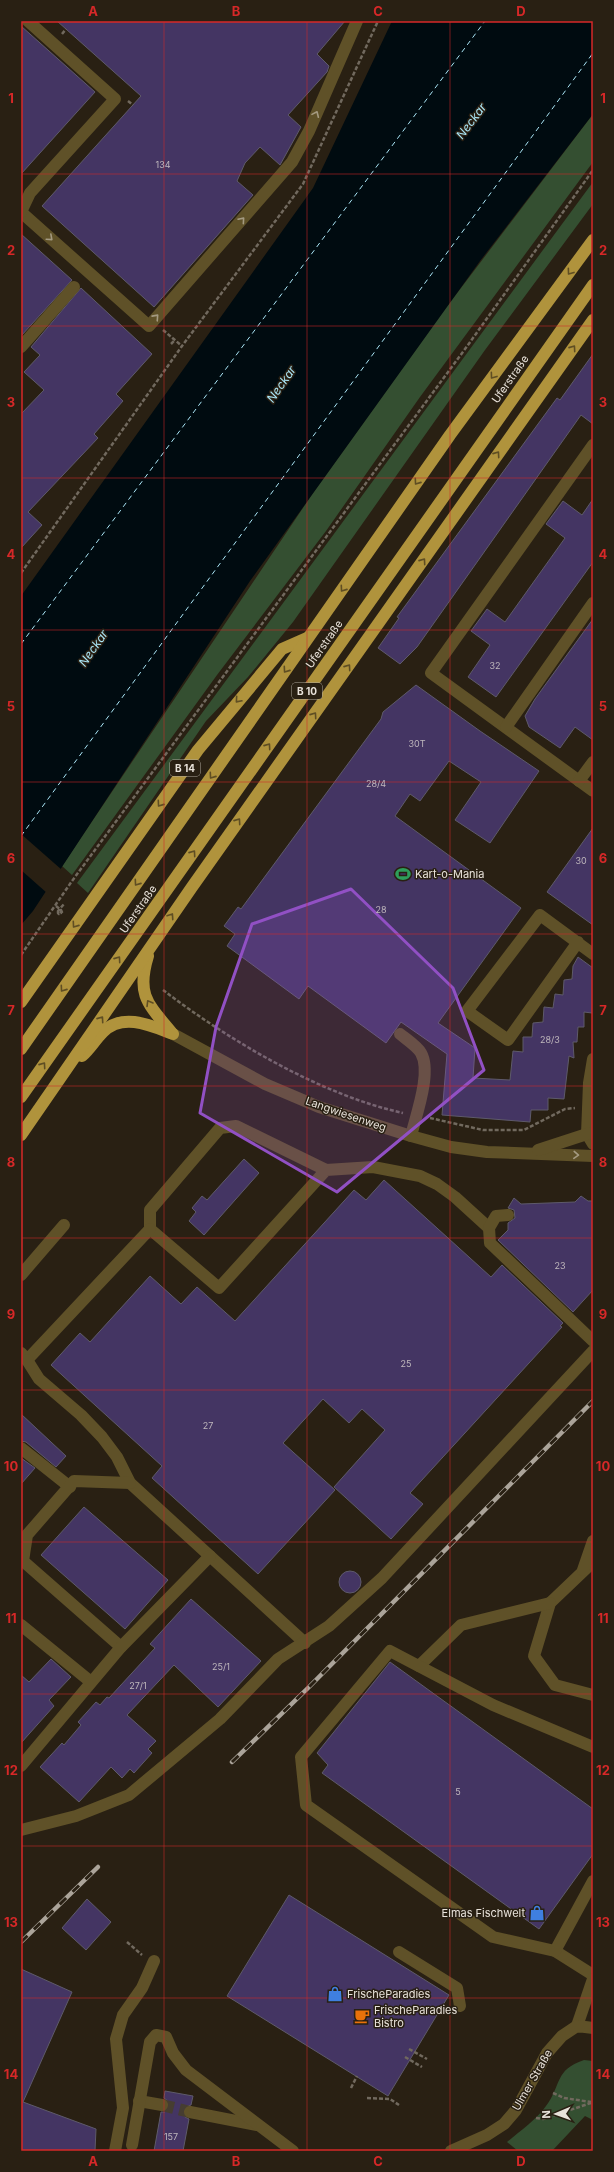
<svg xmlns="http://www.w3.org/2000/svg" width="614" height="2172" font-family="Inter,sans-serif">
	<style>
		.green { fill: #344f31 }
		.water { fill: #000b10 }
		.pier { fill: #292013 }
		.lines { fill: none; stroke-linecap: round; stroke-linejoin: round }
		.ferry { stroke: #abe7f8; stroke-width: 1; stroke-dasharray: 5 4; stroke-linecap: butt }
		.building { fill: #443563; stroke: #5e5a6a }
		.minor-tunnel { stroke: #463d31; stroke-width: 12; stroke-dasharray: 12 6; stroke-linecap: butt }
		.path { stroke: #71695e; stroke-width: 2.5; stroke-dasharray: 4 2; stroke-linecap: butt }
		.minor { stroke: #5f5128; stroke-width: 12 }
		.highway { stroke: #b0933c; stroke-width: 12 }
		.rail-casing { stroke: #aba49a; stroke-width: 4.5 }
		.rail { stroke: #292013; stroke-width: 3; stroke-dasharray: 9; stroke-linecap: butt }
		.oneway { stroke: #a49a81 }
		.oneway2 { stroke: #5f4e23 }
		.marked { fill: #9150c4; fill-opacity: 0.2; stroke: #9150c4; stroke-width: 3; stroke-linejoin: round }
		.grid { fill: none; stroke: #d62828; stroke-width: 1; stroke-opacity: 0.55 }
		.labels { text-anchor: middle; dominant-baseline: central; stroke-width: 3; stroke-linejoin: round; paint-order: stroke }
		.number-label { font-size: 9px; fill: #bfb7bc }
		.shield { fill: #292013; stroke: #afa89e; stroke-width: 1 }
		.shield-label { font-size: 10px; font-weight: bold; fill: #e8e2da }
		.street-label { font-size: 11px; fill: #e8e2da; stroke: #292013 }
		.poi-label { font-size: 11px; fill: #e8e2da; stroke: #292013; text-anchor: start }
		.water-label { font-size: 12px; font-style: italic; fill: #abe7f8; stroke: #292013 }
		.neatline { fill: none; stroke: #d62828; stroke-width: 1.5 }
		.grid-label { font-size: 13px; text-anchor: middle; font-weight: bold; fill: #d62828 }
	</style>
	<rect width="100%" height="100%" fill="#292013"/>
	<g class="green">
		<path d="M593 114V162L420 397 326 531 217 675 72 875 62 866 313 493 445 309Z"/>
		<path d="M593 182V204L485 350 293 622 248 677 206 721 88 893 77 883Z"/>
		<path d="M584 2060 593 2061V2120L585 2116 552 2151H518L507 2142C520 2131 536 2120 546 2106 562 2085 554 2070 584 2060Z"/>
	</g>
	<path class="water" d="M392 21H593V114L480 261 250 581 33 911 21 925V596L313 188Z"/>
	<path class="pier" d="M21 834 62 870 47 893 21 870Z"/>
	<g class="lines">
		<g class="ferry">
			<path d="M21 644 485 21"/>
			<path d="M21 836 593 53"/>
		</g>
	</g>
	<g class="building">
		<path d="M57 21H345L317 54 329 66 327 72 288 115 301 127 280 165 260 147 245 163 237 181 253 195 154 307 42 206 141 96Z"/>
		<path d="M21 26 95 92 21 174Z"/>
		<path d="M21 234 72 280 21 336Z"/>
		<path d="M81 288 152 354 116 394 123 401 94 434 98 438 28 512 42 525 21 548V414L44 390 24 372 40 355 31 347Z"/>
		<path d="M593 354V424L581 415 417 647 400 664 378 648 399 618 397 617 557 398 560 400Z"/>
		<path d="M593 499V562L496 697 468 677 490 645 471 631 487 609 505 622 565 538 546 524 563 501 582 515Z"/>
		<path d="M593 619V740L575 727 560 748 529 727 525 716 535 699Z"/>
		<path d="M416 685 480 731 539 771 490 843 455 820 481 782 449 761 420 801 410 794 395 816 521 908 438 1023 475 1048 473 1078 510 1080 513 1051 523 1052V1037H532L533 1023 543 1022 544 1007 553 1008 555 994 563 995 564 980 572 979 573 966 578 957 593 968 592 1013 584 1012V1027H578L577 1042H573L574 1058 569 1056 564 1099 548 1098V1110H531L530 1122 442 1115 447 1054 401 1022 386 1043 308 986 299 999 227 946 235 934 224 926 238 907 241 909 381 719 383 712Z"/>
		<path d="M593 828V925L547 892Z"/>
		<path d="M244 1159 259 1173 204 1235 189 1221 196 1212 192 1208 202 1196 207 1200Z"/>
		<path d="M384 1180 491 1277 502 1265 563 1323 560 1326 562 1327 410 1493 423 1504 391 1539 334 1487 385 1430 362 1409 349 1423 323 1399 283 1443 335 1490 258 1574 152 1478 162 1466 51 1365 80 1333 90 1342 150 1276 181 1304 197 1287 235 1321 354 1190 366 1200Z"/>
		<path d="M581 1196 588 1201H593V1290L573 1312 498 1240 508 1230V1223L515 1218 514 1210 508 1208 514 1198 521 1204 575 1202Z"/>
		<path d="M21 1414 66 1456 56 1467 26 1442 21 1441Z"/>
		<path d="M21 1458 35 1468 21 1484Z"/>
		<path d="M84 1507 168 1580 125 1629 41 1555Z"/>
		<circle cx="350" cy="1582" r="11"/>
		<path d="M191 1599 261 1661 218 1707 174 1665 127 1715 156 1741 148 1749 152 1753 134 1773 130 1769 122 1778 111 1767 79 1802 40 1767 62 1743 64 1745 81 1725 78 1722 96 1702 100 1705 107 1697 109 1698 155 1648 150 1644Z"/>
		<path d="M51 1659 71 1677 49 1700 54 1706 21 1743V1675L29 1682Z"/>
		<path d="M390 1662 593 1809V1854L539 1929 322 1773 328 1765 317 1753Z"/>
		<path d="M289 1895 449 1995 388 2096 227 1996Z"/>
		<path d="M87 1899 111 1922 86 1950 62 1928Z"/>
		<path d="M21 1969 72 1992 23 2102 96 2129 95 2151H21Z"/>
		<path d="M165 2091 193 2096 191 2105 185 2107 183 2111 185 2117 189 2119 183 2151H154L161 2112H165L169 2107V2102L164 2098Z"/>
	</g>
	<g class="lines">
		<path class="minor-tunnel" d="M162 2105 190 2112"/>
		<g class="path">
			<path d="M62 34 66 29"/>
			<path d="M128 101 133 105"/>
			<path d="M163 330 182 346"/>
			<path d="M171 344 175 340"/>
			<path d="M21 573 182 346 303 184 378 21"/>
			<path d="M56 906 61 910 62 912 59 914 58 913V911L61 910V913L58 911 64 904"/>
			<path d="M21 955 72 881 468 345 593 170"/>
			<path d="M163 990C230 1041 321 1095 403 1113"/>
			<path d="M430 1118 483 1130H524L565 1109 575 1108"/>
			<path d="M127 1942 142 1955"/>
			<path d="M409 2049 427 2059"/>
			<path d="M405 2057 422 2067"/>
			<path d="M351 2088 357 2076"/>
			<path d="M553 2093 564 2098 591 2102"/>
			<path d="M367 2098 390 2099 399 2105"/>
			<path d="M536 2118 543 2119 591 2103"/>
		</g>
		<g class="minor">
			<path d="M21 212 149 326 292 162 309 131 357 21"/>
			<path d="M21 212 30 193 115 99 28 21"/>
			<path d="M21 347 74 287"/>
			<path d="M593 445 431 673 593 791"/>
			<path d="M506 727 593 603"/>
			<path d="M579 781 593 762"/>
			<path d="M578 942 508 1040 467 1011 540 915 593 954"/>
			<path d="M173 1034 265 1084 319 1107 411 1136 451 1147 487 1152 593 1156"/>
			<path d="M400 1034C406 1039 417 1046 421 1053 432 1072 416 1115 411 1136"/>
			<path d="M593 1059 589 1083 587 1134 593 1144"/>
			<path d="M538 1150 587 1134 593 1133"/>
			<path d="M326 1170 219 1288 150 1229V1210L220 1128 236 1126 326 1170 373 1167 420 1176 437 1184 455 1197 489 1228"/>
			<path d="M508 1215 496 1216 489 1228 490 1243 593 1341"/>
			<path d="M21 1275 64 1225"/>
			<path d="M21 1353 27 1360 150 1229"/>
			<path d="M27 1360 39 1379 81 1415 102 1437 117 1457 130 1483 305 1643"/>
			<path d="M21 1448 70 1487"/>
			<path d="M593 1562 550 1603 534 1656 555 1685 593 1695"/>
			<path d="M583 1570 593 1541"/>
			<path d="M21 1625 91 1682"/>
			<path d="M121 1647 23 1561 27 1535 74 1481 130 1483"/>
			<path d="M419 1666 461 1625 550 1603"/>
			<path d="M593 1747 493 1705 390 1651 301 1757 306 1805 493 1937 555 1951 593 1975"/>
			<path d="M21 1766 121 1647 210 1556"/>
			<path d="M21 1830 76 1816 129 1795 220 1719 278 1659 329 1626 382 1578 593 1351"/>
			<path d="M555 1951 593 1881"/>
			<path d="M399 1952 457 1988 460 2006"/>
			<path d="M577 2026 593 1979"/>
			<path d="M139 2101 162 2105"/>
			<path d="M190 2112 257 2125"/>
			<path d="M132 2145 150 2042 156 2035 166 2037 173 2053 186 2070 293 2151"/>
			<path d="M115 2151 123 2108 116 2039 123 2015 142 1988 154 1961"/>
			<path d="M451 2151 487 2135 504 2124 516 2110 547 2053 562 2036 577 2026 593 2028"/>
		</g>
		<g class="highway">
			<path d="M148 956C136 995 148 1004 172 1033"/>
			<path d="M21 1002 198 750 282 649 307 638"/>
			<path d="M21 1049 450 435 593 240"/>
			<path d="M82 1056C90 1049 95 1040 103 1032 123 1012 152 1026 173 1034"/>
			<path d="M21 1097 593 285"/>
			<path d="M21 1135 192 887 593 320"/>
		</g>
		<g class="rail-casing">
			<g id="rail">
				<path d="M232 1762 309 1687 593 1401"/>
				<path d="M21 1942 98 1867"/>
			</g>
		</g>
		<use href="#rail" class="rail"/>
	</g>
	<defs><path id="oneway-chevron" d="M-2-3.5L2.5 0L-2 3.5" fill="none" stroke-width="1.6" stroke-linecap="round" stroke-linejoin="round"/></defs>
	<g class="oneway">
		<use href="#oneway-chevron" transform="translate(316 114) rotate(-66)"/>
		<use href="#oneway-chevron" transform="translate(242 220) rotate(-49)"/>
		<use href="#oneway-chevron" transform="translate(50 238) rotate(42)"/>
		<use href="#oneway-chevron" transform="translate(156 317) rotate(-48)"/>
		<use href="#oneway-chevron" transform="translate(576 1155) rotate(3)"/>
	</g>
	<g class="oneway2">
		<use href="#oneway-chevron" transform="translate(570 272) rotate(126)"/>
		<use href="#oneway-chevron" transform="translate(573 348) rotate(-55)"/>
		<use href="#oneway-chevron" transform="translate(493 376) rotate(126)"/>
		<use href="#oneway-chevron" transform="translate(497 454) rotate(-55)"/>
		<use href="#oneway-chevron" transform="translate(417 482) rotate(125)"/>
		<use href="#oneway-chevron" transform="translate(423 561) rotate(-55)"/>
		<use href="#oneway-chevron" transform="translate(343 589) rotate(125)"/>
		<use href="#oneway-chevron" transform="translate(348 667) rotate(-55)"/>
		<use href="#oneway-chevron" transform="translate(286 670) rotate(125)"/>
		<use href="#oneway-chevron" transform="translate(238 700) rotate(131)"/>
		<use href="#oneway-chevron" transform="translate(314 715) rotate(-55)"/>
		<use href="#oneway-chevron" transform="translate(268 746) rotate(-55)"/>
		<use href="#oneway-chevron" transform="translate(212 776) rotate(125)"/>
		<use href="#oneway-chevron" transform="translate(160 804) rotate(125)"/>
		<use href="#oneway-chevron" transform="translate(238 821) rotate(-55)"/>
		<use href="#oneway-chevron" transform="translate(193 853) rotate(-55)"/>
		<use href="#oneway-chevron" transform="translate(137 883) rotate(125)"/>
		<use href="#oneway-chevron" transform="translate(171 916) rotate(-56)"/>
		<use href="#oneway-chevron" transform="translate(75 925) rotate(125)"/>
		<use href="#oneway-chevron" transform="translate(118 959) rotate(-55)"/>
		<use href="#oneway-chevron" transform="translate(63 989) rotate(125)"/>
		<use href="#oneway-chevron" transform="translate(149 1003) rotate(-121)"/>
		<use href="#oneway-chevron" transform="translate(101 1019) rotate(-55)"/>
		<use href="#oneway-chevron" transform="translate(43 1065) rotate(-55)"/>
	</g>
	<path class="marked" d="M351 889 453 988 484 1070 337 1192 200 1113 216 1027 252 924Z"/>
	<path class="grid" d="M164 21V2151M307 21V2151M450 21V2151M21 174H593M21 326H593M21 478H593M21 630H593M21 782H593M21 934H593M21 1086H593M21 1238H593M21 1390H593M21 1542H593M21 1694H593M21 1846H593M21 1998H593"/>
	<defs>
		<g id="stadium-bare" transform="scale(1.2)"><path d="M0-5a6.5 5 0 1 0 0 10a6.5 5 0 1 0 0-10ZM-3.5-1.8h7v3.6h-7Z" fill="#2e9e5b" stroke="#292013" stroke-width="2.5" paint-order="stroke"/></g>
		<g id="shop-bare" transform="scale(1.2)"><path d="M-5-2.5h2.3a2.7 3.5 0 0 1 5.4 0H5L5.5 6h-11ZM-1.5-2.5h3a1.5 2.3 0 0 0-3 0Z" fill="#3f7fe0" stroke="#292013" stroke-width="2.5" paint-order="stroke"/></g>
		<g id="cafe-bare" transform="scale(1.2)"><path d="M-5.5-4.5H6V0H3Q3 3.5 0 3.5H-2.5Q-5.5 3.5-5.5 0ZM3-3.2v2h1.7v-2ZM-6 4.5H4V6H-6Z" fill="#e8710a" stroke="#292013" stroke-width="2.5" paint-order="stroke"/></g>
	</defs>
	<g fill-rule="evenodd">
		<use href="#stadium-bare" x="403" y="874"/>
		<use href="#shop-bare" x="537" y="1913"/>
		<use href="#shop-bare" x="335" y="1994"/>
		<use href="#cafe-bare" x="362" y="2016"/>
	</g>
	<g class="labels">
		<g class="number-label">
			<text x="163" y="164">134</text>
			<text x="495" y="665">32</text>
			<text x="417" y="743">30T</text>
			<text x="376" y="783">28/4</text>
			<text x="581" y="860">30</text>
			<text x="381" y="909">28</text>
			<text x="550" y="1039">28/3</text>
			<text x="560" y="1265">23</text>
			<text x="406" y="1363">25</text>
			<text x="208" y="1425">27</text>
			<text x="221" y="1666">25/1</text>
			<text x="138" y="1685">27/1</text>
			<text x="458" y="1791">5</text>
			<text x="171" y="2136">157</text>
		</g>
		<g class="shield">
			<rect x="292" y="683" width="30" height="16" rx="3"/>
			<rect x="170" y="760" width="30" height="16" rx="3"/>
		</g>
		<g class="shield-label">
			<text x="307" y="691">B 10</text>
			<text x="185" y="768">B 14</text>
		</g>
		<g class="street-label">
			<text transform="translate(510 379) rotate(-55)">Uferstraße</text>
			<text transform="translate(324 644) rotate(-55)">Uferstraße</text>
			<text transform="translate(138 909) rotate(-55)">Uferstraße</text>
			<text transform="translate(346 1114) rotate(19)">Langwiesenweg</text>
			<text transform="translate(532 2080) rotate(-60)">Ulmer Straße</text>
		</g>
		<g class="poi-label">
			<text x="415" y="874">Kart-o-Mania</text>
			<text x="525" y="1913" text-anchor="end">Elmas Fischwelt</text>
			<text x="347" y="1994">FrischeParadies</text>
			<text x="374" y="2010">FrischeParadies<tspan x="374" dy="13">Bistro</tspan></text>
		</g>
		<g class="water-label">
			<text transform="translate(471 121) rotate(-53)">Neckar</text>
			<text transform="translate(281 384) rotate(-55)">Neckar</text>
			<text transform="translate(93 648) rotate(-55)">Neckar</text>
		</g>
	</g>
	<rect width="614" height="2172" fill="none" stroke="#292013" stroke-width="44"/>
	<g transform="translate(556 2114) rotate(268)" stroke="#292013" stroke-width="3" paint-order="stroke">
	<path d="M0-3L7 15L0 10L-7 15Z" fill="#e8e2da"/>
	<text y="-6" font-size="11" font-weight="bold" text-anchor="middle" fill="#e8e2da">N</text>
	</g>
	<rect x="22" y="22" width="570" height="2128" class="neatline"/>
	<g class="grid-label">
		<text x="93" y="16">A</text>
		<text x="236" y="16">B</text>
		<text x="378" y="16">C</text>
		<text x="521" y="16">D</text>
		<text x="11" y="103">1</text>
		<text x="603" y="103">1</text>
		<text x="11" y="255">2</text>
		<text x="603" y="255">2</text>
		<text x="11" y="407">3</text>
		<text x="603" y="407">3</text>
		<text x="11" y="559">4</text>
		<text x="603" y="559">4</text>
		<text x="11" y="711">5</text>
		<text x="603" y="711">5</text>
		<text x="11" y="863">6</text>
		<text x="603" y="863">6</text>
		<text x="11" y="1015">7</text>
		<text x="603" y="1015">7</text>
		<text x="11" y="1167">8</text>
		<text x="603" y="1167">8</text>
		<text x="11" y="1319">9</text>
		<text x="603" y="1319">9</text>
		<text x="11" y="1471">10</text>
		<text x="603" y="1471">10</text>
		<text x="11" y="1623">11</text>
		<text x="603" y="1623">11</text>
		<text x="11" y="1775">12</text>
		<text x="603" y="1775">12</text>
		<text x="11" y="1927">13</text>
		<text x="603" y="1927">13</text>
		<text x="11" y="2079">14</text>
		<text x="603" y="2079">14</text>
		<text x="93" y="2166">A</text>
		<text x="236" y="2166">B</text>
		<text x="378" y="2166">C</text>
		<text x="521" y="2166">D</text>
	</g>
</svg>
